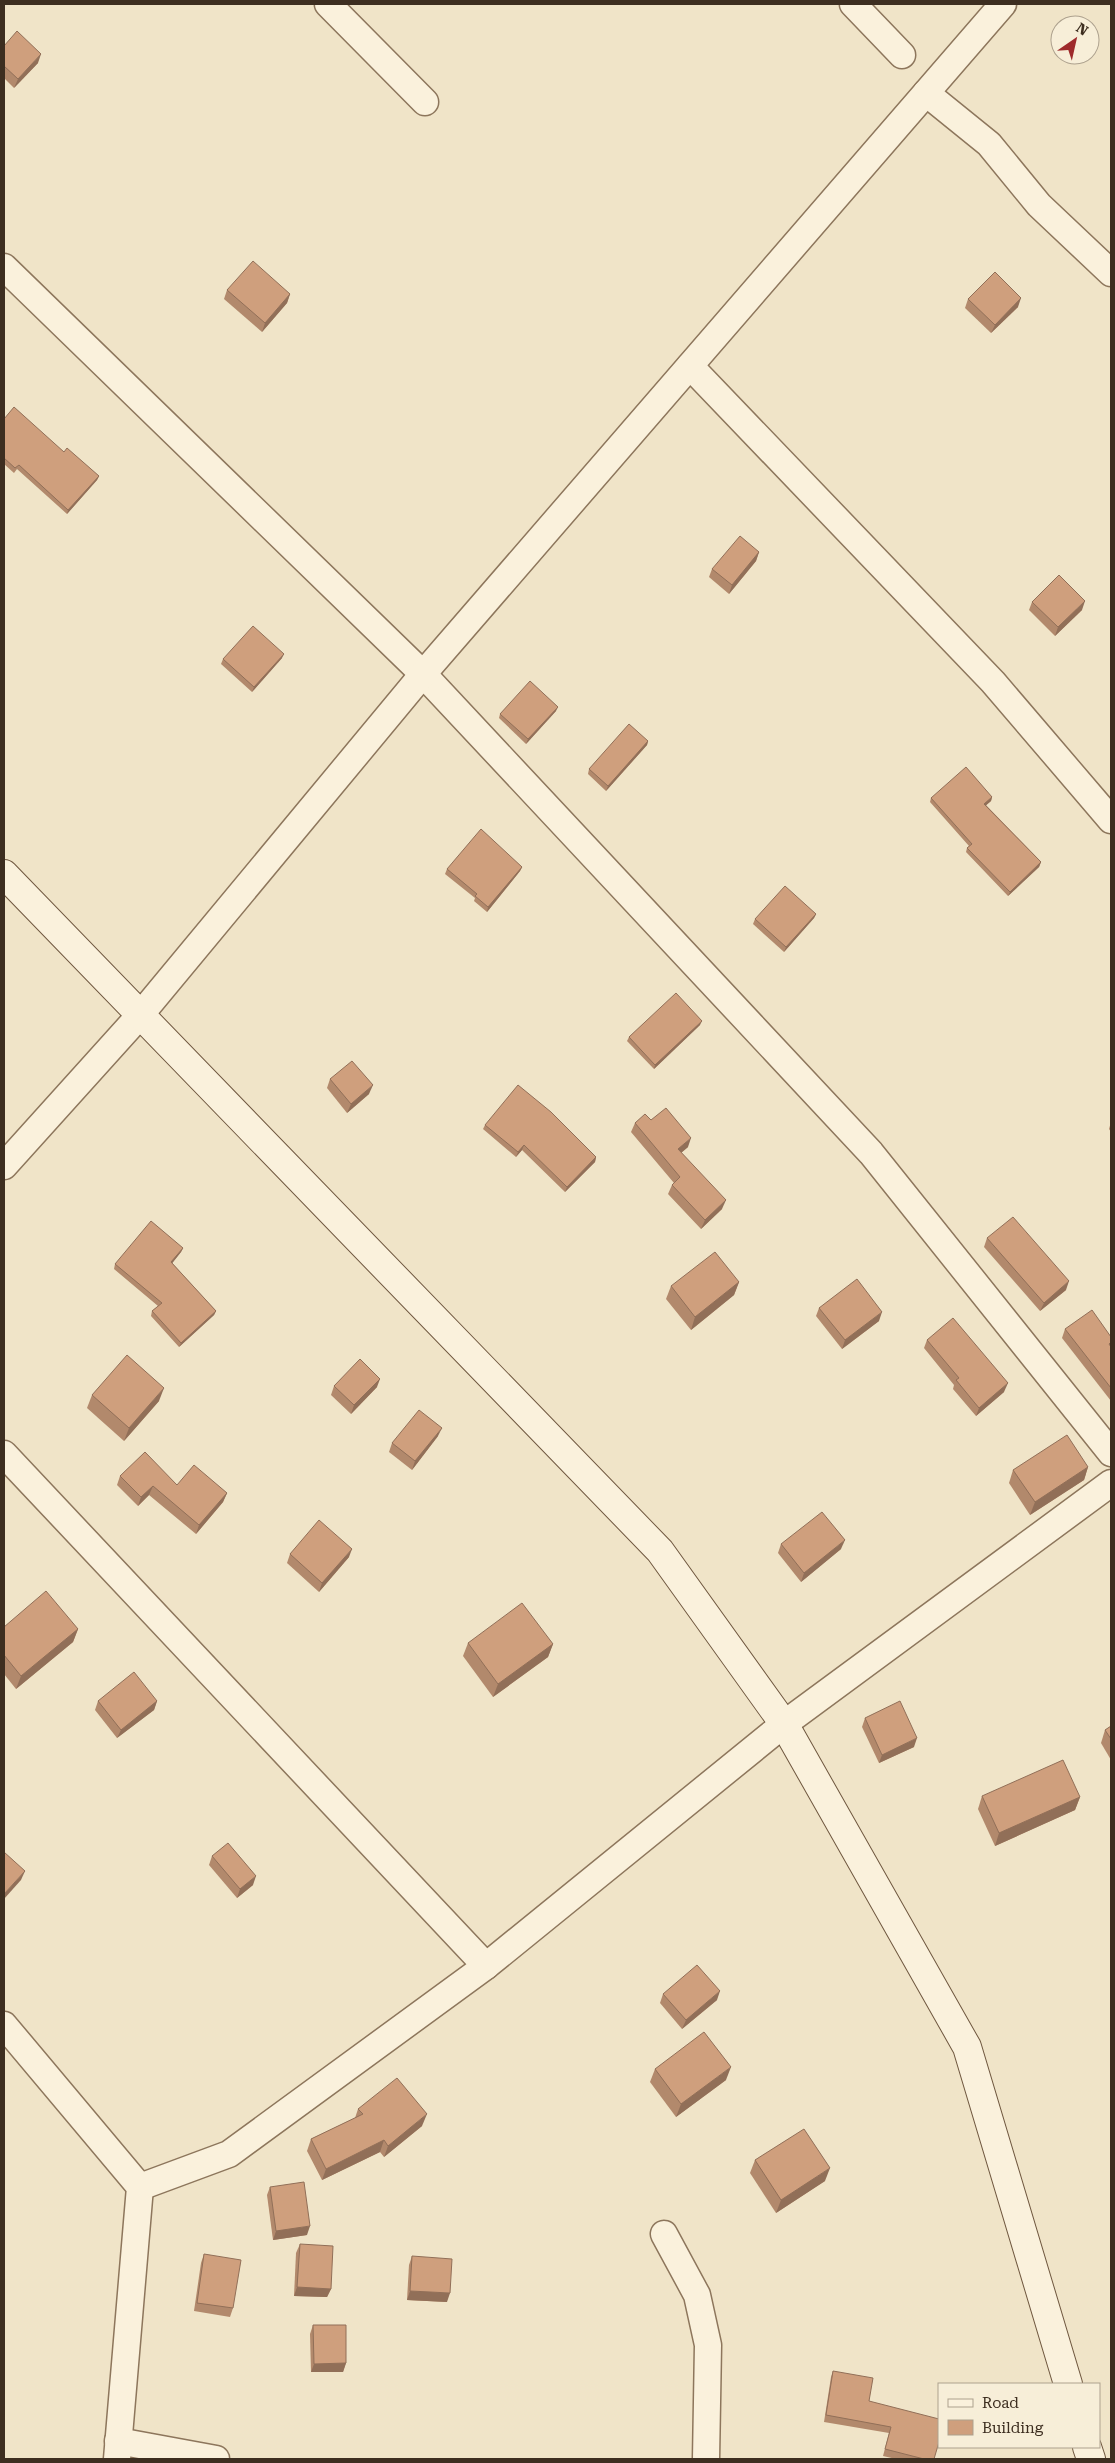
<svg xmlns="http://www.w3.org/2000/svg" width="1115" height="2463" font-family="'Roboto Serif',serif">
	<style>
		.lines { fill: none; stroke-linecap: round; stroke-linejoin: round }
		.street-casing { stroke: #8d765c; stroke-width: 29 }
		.secondary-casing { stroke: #6f573f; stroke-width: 30 }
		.street { stroke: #faf1dc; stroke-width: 26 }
		.secondary { stroke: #faf1dc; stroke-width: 28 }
		.wall { fill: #b2896c }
		.shaded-wall { fill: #916f58 }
		.building { fill: #cf9f7d; stroke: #916f58 }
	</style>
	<rect width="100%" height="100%" fill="#f0e4c8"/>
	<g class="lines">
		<g class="street-casing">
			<g id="street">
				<path d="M328 4 425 102"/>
				<path d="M853 4 902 55"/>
				<path d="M926 93 989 144 1039 205 1111 273"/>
				<path d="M4 267 423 674 871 1153 1111 1453"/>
				<path d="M690 366 993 682 1111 820"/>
				<path d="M4 1166 141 1014 423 674 1003 4"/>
				<path d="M4 1454 486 1966"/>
				<path d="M4 2025 140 2187 117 2459"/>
				<path d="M140 2187 229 2154 486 1966 784 1724 1111 1483"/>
				<path d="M664 2234 697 2295 708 2345 706 2459"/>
				<path d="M118 2441 216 2459"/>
			</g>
		</g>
		<g class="secondary-casing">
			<g id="secondary">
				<path d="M4 874 660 1551 784 1724 967 2047 1068 2384"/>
				<path d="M1087 2447 1091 2459"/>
			</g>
		</g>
		<use href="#street" class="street"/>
		<use href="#secondary" class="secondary"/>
	</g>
	<g class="wall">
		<path d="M4 46 38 63 14 88 4 78Z"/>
		<path d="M227 290 290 294 287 303 262 332 224 299Z"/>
		<path d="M968 299 1018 307 991 333 965 308Z"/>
		<path d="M4 419 99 476 97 480 67 514 17 469 14 473 4 464Z"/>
		<path d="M759 552 756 561 729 594 709 577 712 569Z"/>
		<path d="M1032 602 1082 610 1055 636 1029 610Z"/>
		<path d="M282 658 252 692 221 664 223 659Z"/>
		<path d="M556 711 526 744 499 718 500 714Z"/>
		<path d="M648 741 647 745 606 791 588 774 589 769Z"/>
		<path d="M992 797 991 801 986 805 1041 862 1039 867 1008 896 966 852 967 848 969 846 930 802 931 798Z"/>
		<path d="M522 867 520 871 487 912 474 901 475 898 445 874 447 869Z"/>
		<path d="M816 914 814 918 784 952 753 924 755 919Z"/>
		<path d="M700 1025 654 1069 627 1041 629 1037Z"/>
		<path d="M330 1079 369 1094 347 1113 327 1088Z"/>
		<path d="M651 1120 688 1147 681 1153 722 1209 701 1229 668 1194 672 1185 674 1183 631 1132 635 1123Z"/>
		<path d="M1111 1122V1132L1109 1129Z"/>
		<path d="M485 1125 596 1157 595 1162 565 1192 522 1150 516 1157 483 1129Z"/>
		<path d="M987 1238 1066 1290 1040 1311 984 1247Z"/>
		<path d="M183 1248 181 1252 172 1263 216 1311 214 1315 179 1347 151 1316 152 1311 158 1306 114 1269 115 1264Z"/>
		<path d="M739 1282 734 1295 691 1330 666 1299 671 1286Z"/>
		<path d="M819 1308 879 1321 842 1349 816 1316Z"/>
		<path d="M1065 1329 1111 1337V1401L1062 1338Z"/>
		<path d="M927 1340 1004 1392 976 1416 953 1389 954 1385 924 1348Z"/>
		<path d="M334 1386 377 1387 351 1414 331 1395Z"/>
		<path d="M92 1395 159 1401 124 1441 87 1408Z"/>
		<path d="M438 1436 412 1470 389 1452 392 1443Z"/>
		<path d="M1088 1467 1084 1480 1030 1515 1009 1483 1013 1470Z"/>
		<path d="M120 1476 177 1485 227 1493 223 1502 196 1534 149 1495 138 1506 117 1485Z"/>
		<path d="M781 1544 841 1549 801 1582 778 1553Z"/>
		<path d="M290 1554 349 1557 319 1592 287 1563Z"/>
		<path d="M4 1627 78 1629 73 1642 16 1689 4 1674Z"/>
		<path d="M468 1643 553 1644 548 1657 493 1697 463 1656Z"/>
		<path d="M98 1701H157L154 1710 117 1738 95 1710Z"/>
		<path d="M865 1718 914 1747 879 1763 862 1727Z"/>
		<path d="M1111 1726V1760L1101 1743 1105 1730Z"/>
		<path d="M982 1796 1080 1797 1075 1810 995 1846 978 1809Z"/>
		<path d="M212 1856 253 1885 237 1898 209 1865Z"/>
		<path d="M663 1994 717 2000 682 2029 660 2003Z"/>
		<path d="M655 2069 726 2080 676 2117 650 2082Z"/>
		<path d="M358 2109 422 2126 384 2157 380 2152 322 2180 307 2151 311 2139 355 2118Z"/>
		<path d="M755 2160 825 2181 776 2213 750 2173Z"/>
		<path d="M270 2187 307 2235 273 2240 267 2195Z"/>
		<path d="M300 2244 331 2289 327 2297 294 2296 296 2253Z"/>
		<path d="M204 2254 233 2308 230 2317 194 2311 201 2263Z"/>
		<path d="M412 2256 447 2302 407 2300 409 2265Z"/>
		<path d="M313 2325 346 2363 343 2372H311L310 2334Z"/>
		<path d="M833 2371 869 2401 934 2459H896L883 2456 889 2433 824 2422 831 2377Z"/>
	</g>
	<g class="shaded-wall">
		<path d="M41 54 38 63 14 88 18 79Z"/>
		<path d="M290 294 287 303 262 332 265 323Z"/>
		<path d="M1021 298 1018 307 991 333 995 325Z"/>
		<path d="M99 476 97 480 67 514 68 510Z"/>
		<path d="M759 552 756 561 729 594 732 585Z"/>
		<path d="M1085 601 1082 610 1055 636 1058 627Z"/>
		<path d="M284 654 282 658 252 692 254 687Z"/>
		<path d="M558 707 556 711 526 744 528 739Z"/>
		<path d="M648 741 647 745 606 791 608 786Z"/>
		<path d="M992 797 991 801 983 808 984 804Z"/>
		<path d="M1041 862 1039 867 1008 896 1010 892Z"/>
		<path d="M522 867 520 871 487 912 488 907Z"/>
		<path d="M816 914 814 918 784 952 786 947Z"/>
		<path d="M702 1021 700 1025 654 1069 655 1065Z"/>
		<path d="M373 1085 369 1094 347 1113 351 1104Z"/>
		<path d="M691 1138 688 1147 675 1158 678 1149Z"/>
		<path d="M524 1145 522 1150 516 1157 518 1152Z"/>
		<path d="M596 1157 595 1162 565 1192 567 1187Z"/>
		<path d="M726 1200 722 1209 701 1229 705 1220Z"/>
		<path d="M183 1248 181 1252 170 1266 171 1262Z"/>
		<path d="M1069 1281 1066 1290 1040 1311 1044 1303Z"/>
		<path d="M739 1282 734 1295 691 1330 695 1317Z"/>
		<path d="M216 1311 214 1315 179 1347 181 1343Z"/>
		<path d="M882 1312 879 1321 842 1349 845 1340Z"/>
		<path d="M380 1379 377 1387 351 1414 354 1405Z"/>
		<path d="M1008 1383 1004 1392 976 1416 979 1408Z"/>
		<path d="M164 1388 159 1401 124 1441 129 1428Z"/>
		<path d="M442 1428 438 1436 412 1470 415 1461Z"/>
		<path d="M1088 1467 1084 1480 1030 1515 1035 1502Z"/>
		<path d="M153 1486 149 1495 138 1506 141 1497Z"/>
		<path d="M227 1493 223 1502 196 1534 199 1525Z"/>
		<path d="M845 1540 841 1549 801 1582 804 1573Z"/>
		<path d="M352 1549 349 1557 319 1592 322 1583Z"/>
		<path d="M78 1629 73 1642 16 1689 21 1676Z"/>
		<path d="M553 1644 548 1657 493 1697 498 1684Z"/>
		<path d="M157 1701 154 1710 117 1738 121 1730Z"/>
		<path d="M917 1738 914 1747 879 1763 882 1755Z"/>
		<path d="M1080 1797 1075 1810 995 1846 999 1833Z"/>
		<path d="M25 1871 21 1880 4 1899V1894Z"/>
		<path d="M256 1876 253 1885 237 1898 240 1889Z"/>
		<path d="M720 1991 717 2000 682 2029 686 2020Z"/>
		<path d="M731 2067 726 2080 676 2117 681 2104Z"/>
		<path d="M427 2114 422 2126 384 2157 388 2146Z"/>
		<path d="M384 2140 380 2152 322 2180 326 2169Z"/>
		<path d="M830 2168 825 2181 776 2213 781 2200Z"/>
		<path d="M310 2226 307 2235 273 2240 276 2231Z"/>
		<path d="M297 2287 331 2289 327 2297 294 2296Z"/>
		<path d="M410 2291 450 2293 447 2302 407 2300Z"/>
		<path d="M346 2363 343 2372H311L314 2364Z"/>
	</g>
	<g class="building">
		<path d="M17 31 41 54 18 79 4 66V46Z"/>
		<path d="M253 261 290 294 265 323 227 290Z"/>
		<path d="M995 272 1021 298 995 325 968 299Z"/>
		<path d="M14 407 64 452 67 448 99 476 68 510 19 465 15 468 4 458V419Z"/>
		<path d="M740 536 759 552 732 585 712 569Z"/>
		<path d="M1059 575 1085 601 1058 627 1032 602Z"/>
		<path d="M253 626 284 654 254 687 223 659Z"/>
		<path d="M530 681 558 707 528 739 500 714Z"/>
		<path d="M629 724 648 741 608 786 589 769Z"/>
		<path d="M966 767 992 797 984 804 1041 862 1010 892 967 848 972 844 931 798Z"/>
		<path d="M481 829 522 867 488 907 475 896 477 894 447 869Z"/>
		<path d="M785 886 816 914 786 947 755 919Z"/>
		<path d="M676 993 702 1021 655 1065 629 1037Z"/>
		<path d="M352 1061 373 1085 351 1104 330 1079Z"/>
		<path d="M518 1085 551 1112 596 1157 567 1187 524 1145 518 1152 485 1125Z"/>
		<path d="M666 1108 691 1138 678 1149 726 1200 705 1220 672 1185 680 1177 635 1123 645 1114 651 1120Z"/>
		<path d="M1013 1217 1069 1281 1044 1303 987 1238Z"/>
		<path d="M151 1221 183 1248 171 1262 216 1311 181 1343 152 1311 162 1303 115 1264Z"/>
		<path d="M715 1252 739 1282 695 1317 671 1286Z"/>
		<path d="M857 1279 882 1312 845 1340 819 1308Z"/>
		<path d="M1092 1310 1111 1337V1342L1109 1344 1111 1347V1388L1065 1329Z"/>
		<path d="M953 1318 1008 1383 979 1408 956 1380 959 1378 927 1340Z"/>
		<path d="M127 1355 164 1388 129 1428 92 1395Z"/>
		<path d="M360 1359 380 1379 354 1405 334 1386Z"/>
		<path d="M419 1410 442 1428 415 1461 392 1443Z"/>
		<path d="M1067 1435 1088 1467 1035 1502 1013 1470Z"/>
		<path d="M145 1452 177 1485 194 1465 227 1493 199 1525 153 1486 141 1497 120 1476Z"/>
		<path d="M822 1512 845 1540 804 1573 781 1544Z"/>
		<path d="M319 1520 352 1549 322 1583 290 1554Z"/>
		<path d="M46 1591 78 1629 21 1676 4 1655V1627Z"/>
		<path d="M522 1603 553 1644 498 1684 468 1643Z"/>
		<path d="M134 1672 157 1701 121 1730 98 1701Z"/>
		<path d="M900 1701 917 1738 882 1755 865 1718Z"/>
		<path d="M1111 1726V1739L1105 1730Z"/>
		<path d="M1063 1760 1080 1797 999 1833 982 1796Z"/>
		<path d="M228 1843 256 1876 240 1889 212 1856Z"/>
		<path d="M4 1852 25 1871 4 1894Z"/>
		<path d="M697 1965 720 1991 686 2020 663 1994Z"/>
		<path d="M704 2032 731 2067 681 2104 655 2069Z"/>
		<path d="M397 2078 427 2114 388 2146 384 2140 326 2169 311 2139 363 2114 358 2109Z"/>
		<path d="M804 2129 830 2168 781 2200 755 2160Z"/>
		<path d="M304 2182 310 2226 276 2231 270 2187Z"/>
		<path d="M300 2244 333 2246 331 2289 297 2287Z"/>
		<path d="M204 2254 241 2260 233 2308 197 2303Z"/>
		<path d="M412 2256 452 2259 450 2293 410 2291Z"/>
		<path d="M313 2325H346V2363L314 2364Z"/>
		<path d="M833 2371 873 2378 869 2401 939 2419V2442L934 2459H924L885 2449 891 2427 826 2415Z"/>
	</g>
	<rect width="1115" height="2463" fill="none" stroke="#3d2e20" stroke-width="10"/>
	<rect x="938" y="2383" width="162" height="65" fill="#f7eed8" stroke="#ada18e"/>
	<rect x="948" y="2399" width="25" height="8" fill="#faf1dc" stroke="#ada18e"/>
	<text x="982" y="2408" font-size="15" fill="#3d2e20">Road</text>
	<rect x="948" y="2420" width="25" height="15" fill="#cf9f7d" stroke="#ada18e"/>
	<text x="982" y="2433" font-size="15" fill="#3d2e20">Building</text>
	<g transform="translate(1075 40) rotate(34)"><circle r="24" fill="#f7eed8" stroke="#ada18e"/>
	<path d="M0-4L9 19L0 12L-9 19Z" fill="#9e2a2b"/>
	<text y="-8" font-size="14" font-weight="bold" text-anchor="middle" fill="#3d2e20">N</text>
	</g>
</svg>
